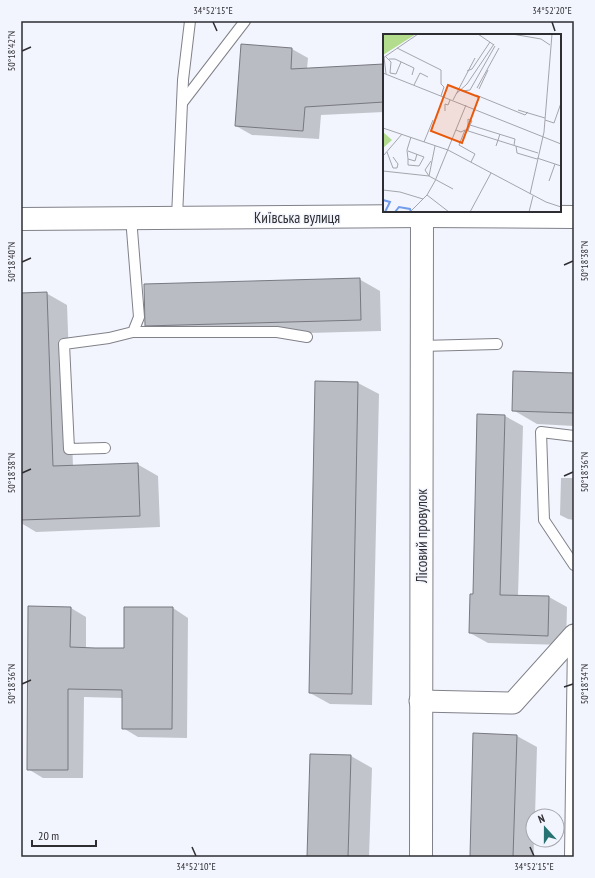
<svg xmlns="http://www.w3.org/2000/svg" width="595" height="878" font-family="'PT Sans Narrow',sans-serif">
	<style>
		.shadow { fill: #0003 }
		.building { fill: #babcc4; stroke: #777880 }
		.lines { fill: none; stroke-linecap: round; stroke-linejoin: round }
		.service-casing { stroke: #808189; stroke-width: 12 }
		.minor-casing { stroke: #808189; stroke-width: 23 }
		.tertiary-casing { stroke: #808189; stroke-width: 24 }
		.secondary-casing { stroke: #808189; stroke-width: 24 }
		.service { stroke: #fff; stroke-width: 10 }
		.minor { stroke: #fff; stroke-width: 21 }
		.tertiary { stroke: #fff; stroke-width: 22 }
		.secondary { stroke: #fff; stroke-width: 22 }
		.ticks { fill: none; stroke: #2e2e32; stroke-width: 1.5 }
		.labels { text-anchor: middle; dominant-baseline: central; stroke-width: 3; stroke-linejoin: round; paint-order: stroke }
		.street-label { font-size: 15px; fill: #2e2e32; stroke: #f3f5fe }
		.inset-river { fill: none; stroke: #729deb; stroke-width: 2 }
		.inset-road { fill: none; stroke: #a4a5ac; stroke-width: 1 }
		.view { fill: #e8590c; fill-opacity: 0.15; stroke: #e8590c; stroke-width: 2 }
		.inset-edge { fill: none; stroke: #2e2e32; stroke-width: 2 }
		.neatline { fill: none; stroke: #2e2e32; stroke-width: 1.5 }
		.ticks-label { font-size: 10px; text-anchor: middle; fill: #2e2e32 }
	</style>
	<rect width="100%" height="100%" fill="#f3f5fe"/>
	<g class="shadow">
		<path d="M292 49 308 58 307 69 384 65V112L321 115 319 139 252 135 236 126Z"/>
		<path d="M359 279 380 291 381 331 166 337 146 325Z"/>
		<path d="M46 293 67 305 73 466 137 464 158 476 160 527 36 532 21 523V294Z"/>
		<path d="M574 374V426L537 424 513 410Z"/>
		<path d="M358 383 379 394 372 705 330 704 310 693Z"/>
		<path d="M505 416 523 426 518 596 549 597 567 607 566 645 488 643 470 633 474 595Z"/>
		<path d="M561 478H574V520L568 519 560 515Z"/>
		<path d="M71 608 86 617V648L125 649 173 608 188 618 187 738 138 737 123 728V698L84 697 83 778H43L28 769Z"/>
		<path d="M517 736 537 747 535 816H533L534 857H471Z"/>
		<path d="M311 755 351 756 372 768 369 857H308Z"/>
	</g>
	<g class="building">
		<path d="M241 44 292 48 291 69 384 64V102L305 107 303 131 235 126Z"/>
		<path d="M360 278 361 320 145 326 144 284Z"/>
		<path d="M47 292 53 466 138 463 140 516 21 520V293Z"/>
		<path d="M513 371 574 373V413L512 411Z"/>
		<path d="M315 381 358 382 352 694 309 693Z"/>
		<path d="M477 414 505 415 500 595 549 596 548 636 469 633 470 594H473Z"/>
		<path d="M28 606 71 607 70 647 95 648H124V607H173L172 729H122V690L68 689V770H27Z"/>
		<path d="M473 733 517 735 513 857H470Z"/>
		<path d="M310 754 351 755 348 857H307Z"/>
	</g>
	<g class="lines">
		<g class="service-casing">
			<g id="service">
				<path d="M182 103 245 21"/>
				<path d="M177 217 183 80 190 21"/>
				<path d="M133 332H277L307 337"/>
				<path d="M421 346 497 344"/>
				<path d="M574 436 541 432 544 520 574 565"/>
				<path d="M105 448 69 449 64 344 109 338 133 332 139 317 132 230"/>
				<path d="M570 857 573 639"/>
			</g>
		</g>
		<g class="minor-casing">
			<path id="minor" d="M420 701 513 703 574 635"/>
		</g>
		<g class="tertiary-casing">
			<path id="tertiary" d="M421 857 422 216"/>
		</g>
		<g class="secondary-casing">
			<path id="secondary" d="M21 219 422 216 574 217"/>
		</g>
		<use href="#service" class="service"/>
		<use href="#minor" class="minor"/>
		<use href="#tertiary" class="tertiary"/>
		<use href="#secondary" class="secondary"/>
	</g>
	<path class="ticks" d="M213 22 217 31M552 22 555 31M22 51 31 47M22 262 31 258M564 265 573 261M22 473 31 469M564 476 573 472M22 684 31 680M564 687 573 684M192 847 196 856M530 847 534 856"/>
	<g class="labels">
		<g class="street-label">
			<text x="297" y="217">Київська вулиця</text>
			<text transform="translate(421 536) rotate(-90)">Лісовий провулок</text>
		</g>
	</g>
	<g transform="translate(383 34)">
		<rect width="178" height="178" fill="#f3f5fe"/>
		<path d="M0 0H33L0 21ZM0 98 9 106 0 114Z" fill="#b3dd8d"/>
		<path class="inset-river" d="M0 166 7 168 2 178M12 178 16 173 27 175 28 178"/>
		<path class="inset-road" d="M95 0 111 11M129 0 158 5 167 11M14 14 58 36V50L61 53 58 62M2 22 8 28 7 39 13 40 18 28M1 23 3 40M0 24 35 0M6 25H12L31 34 29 41M84 37 89 35 107 8M0 39 178 110M31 51 37 39 45 43M94 54 116 14M96 55 105 36M79 57 87 56 112 12M73 60 84 50 111 10M93 61 142 81 145 78M70 66 92 24M135 76 162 84M62 77V70L65 71 67 66M162 86 171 89 178 69M0 94 65 116 163 168 178 173M73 96 78 98 82 96 155 119M82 96 76 111 92 120 88 128M85 96V85L89 87 87 91M85 97 87 91 132 105 131 111M28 103 24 116 25 125 32 127 34 120M41 108 50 86M113 112 117 100M133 112 134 119 154 125M25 117 41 123 36 132 25 131V125M4 118 10 134H14L15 130 10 123M1 121 19 100M154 124 178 132M0 137 46 142 70 155M46 142 52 112M46 142 42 136 48 127M166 147 172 130M0 156 17 158 40 165M147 160 161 98 169 0M44 161 66 178M28 177 44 161 52 147 83 71M87 178 108 139M146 178 150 162"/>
		<path class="view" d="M65 51 96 63 79 109 48 97Z"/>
		<rect width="178" height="178" class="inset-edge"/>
	</g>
	<rect width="595" height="878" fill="none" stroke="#f3f5fe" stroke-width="44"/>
	<g transform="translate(545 828) rotate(339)"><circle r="19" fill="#f3f5fe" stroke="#a4a5ac"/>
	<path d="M0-3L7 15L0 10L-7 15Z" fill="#277273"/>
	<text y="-6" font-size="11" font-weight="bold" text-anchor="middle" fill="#2e2e32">N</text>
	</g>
	<path d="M32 840v6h64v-6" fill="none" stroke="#2e2e32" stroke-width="2"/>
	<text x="38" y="840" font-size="12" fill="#2e2e32" stroke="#f3f5fe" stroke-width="3" paint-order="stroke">20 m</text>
	<rect x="22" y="22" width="551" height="834" class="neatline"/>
	<g class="ticks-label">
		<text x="213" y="14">34°52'15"E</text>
		<text x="552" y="14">34°52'20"E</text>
		<text transform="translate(11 51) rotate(-90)" y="4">50°18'42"N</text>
		<text transform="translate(584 261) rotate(-90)" y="4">50°18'38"N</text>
		<text transform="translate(11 262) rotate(-90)" y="4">50°18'40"N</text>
		<text transform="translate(584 472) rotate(-90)" y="4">50°18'36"N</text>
		<text transform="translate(11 473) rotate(-90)" y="4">50°18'38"N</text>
		<text transform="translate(584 684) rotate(-90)" y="4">50°18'34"N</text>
		<text transform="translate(11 684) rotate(-90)" y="4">50°18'36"N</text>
		<text x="196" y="870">34°52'10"E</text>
		<text x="534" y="870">34°52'15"E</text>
	</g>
</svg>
